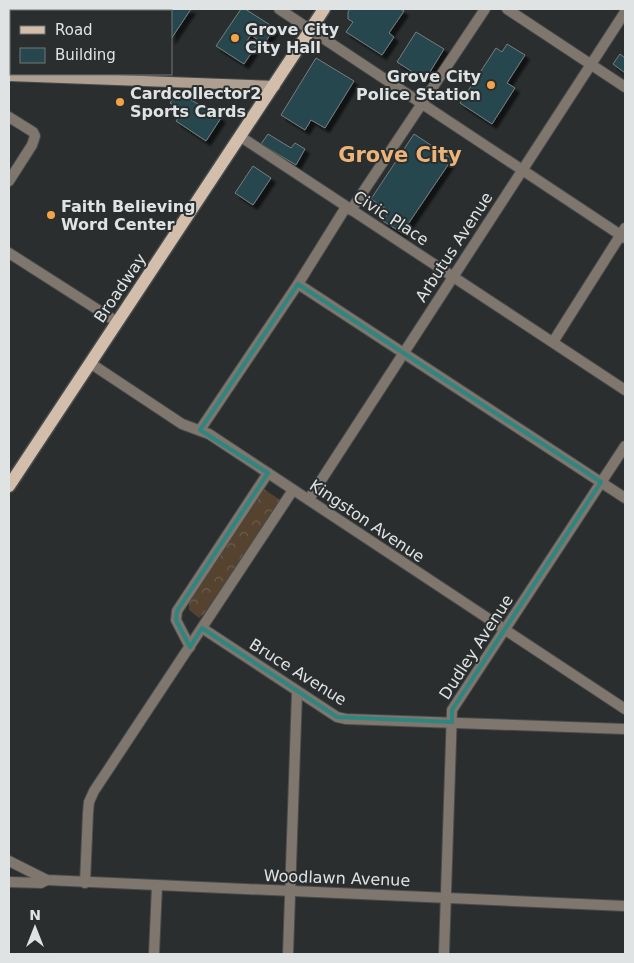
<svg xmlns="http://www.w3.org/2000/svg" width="634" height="963" font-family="'DejaVu Sans',sans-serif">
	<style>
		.park { fill: url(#park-crowns) }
		.building { fill: #25474d; stroke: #787d7e; filter: url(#shadow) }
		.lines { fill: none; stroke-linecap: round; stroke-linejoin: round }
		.minor-casing { stroke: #474b4c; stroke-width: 12 }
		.tertiary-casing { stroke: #474b4c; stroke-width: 12 }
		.secondary-casing { stroke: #474b4c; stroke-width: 12 }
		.primary-casing { stroke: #474b4c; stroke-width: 15 }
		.minor { stroke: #7f766d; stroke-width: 10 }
		.tertiary { stroke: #7f766d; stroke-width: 10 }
		.secondary { stroke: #ae9f90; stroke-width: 10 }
		.primary { stroke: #d2beab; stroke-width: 12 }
		.marked { fill: none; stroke: #2e8680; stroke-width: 4; stroke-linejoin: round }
		.poi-dot { fill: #f4a345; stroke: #2a2e2f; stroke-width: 2 }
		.labels { text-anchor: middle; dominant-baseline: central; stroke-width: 4; stroke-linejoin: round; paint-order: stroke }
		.poi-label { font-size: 16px; font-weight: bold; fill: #e0e3e4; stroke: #2a2e2f; text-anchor: start }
		.street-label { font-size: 16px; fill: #e0e3e4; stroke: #2a2e2f }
		.district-label { font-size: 21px; font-weight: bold; fill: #ecb479; stroke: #2a2e2f }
	</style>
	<defs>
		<pattern id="park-crowns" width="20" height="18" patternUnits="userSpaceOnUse" patternTransform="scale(1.25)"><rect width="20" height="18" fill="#55422f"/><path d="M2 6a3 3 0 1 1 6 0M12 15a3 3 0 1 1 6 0" fill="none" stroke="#6d5d4d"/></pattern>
		<filter id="shadow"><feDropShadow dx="4.5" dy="4.5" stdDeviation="1" flood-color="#0009"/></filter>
	</defs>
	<rect width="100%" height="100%" fill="#2a2e2f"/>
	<path class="park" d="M264 489 280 500 204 614 199 618 189 610V599Z"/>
	<g class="building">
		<path d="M13 9H42L46 11H11V44L9 43V15Z"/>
		<path d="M153 9H191L171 39V11H151Z"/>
		<path d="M241 9H245L275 28 264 44 251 35 247 41 256 46 244 64 216 46Z"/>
		<path d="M350 9H400L404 11 389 33 394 37 382 55 346 32 353 22 348 19V12Z"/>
		<path d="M416 32 444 49 425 80 397 62Z"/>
		<path d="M507 44 525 55 507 83 515 88 492 124 460 103 496 48 502 52Z"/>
		<path d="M620 54 625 58V73L613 64Z"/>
		<path d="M316 58 354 81 325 128 311 120 305 130 281 115Z"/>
		<path d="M176 94 183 95 221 118 206 141 176 121 183 111 170 103Z"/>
		<path d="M268 134 291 148 295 143 305 149 296 165 261 144Z"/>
		<path d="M414 134 452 159 402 233 383 221 389 211 371 199Z"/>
		<path d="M253 166 271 178 253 205 235 193Z"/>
	</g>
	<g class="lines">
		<g class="minor-casing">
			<g id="minor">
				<path d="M279 9 625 238"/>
				<path d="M507 9 625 87"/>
				<path d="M9 117 33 132 35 136 32 145 9 181"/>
				<path d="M241 137 625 390"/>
				<path d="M351 210 485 9"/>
				<path d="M9 253 117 322"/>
				<path d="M298 284 625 498"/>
				<path d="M553 342 625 228"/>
				<path d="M200 430 298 284 346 207"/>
				<path d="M309 499 625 12"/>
				<path d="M202 628 337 717 346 719 625 729"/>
				<path d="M190 647 176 620 177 611 268 473"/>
				<path d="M9 861 47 880 625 906"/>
				<path d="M9 882 41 883 47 880"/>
				<path d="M85 883 88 813 89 802 94 791 293 490"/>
				<path d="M154 954 157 886"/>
				<path d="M288 954 297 692"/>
				<path d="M444 954 452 710 625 446"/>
			</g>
		</g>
		<g class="tertiary-casing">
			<path id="tertiary" d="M90 363 182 424 209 434 625 709"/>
		</g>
		<g class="secondary-casing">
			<path id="secondary" d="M9 76 275 86"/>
		</g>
		<g class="primary-casing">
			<path id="primary" d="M9 486 324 9"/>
		</g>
		<use href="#minor" class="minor"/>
		<use href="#tertiary" class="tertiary"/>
		<use href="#secondary" class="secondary"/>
		<use href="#primary" class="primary"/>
	</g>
	<path class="marked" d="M298 284 601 482 452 710V722L337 717 202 628 190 647 176 620 177 611 268 473 200 430Z"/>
	<g class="poi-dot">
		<circle cx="235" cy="38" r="5"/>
		<circle cx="491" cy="85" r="5"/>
		<circle cx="120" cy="102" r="5"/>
		<circle cx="51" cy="215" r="5"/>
	</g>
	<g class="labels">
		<g class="poi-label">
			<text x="245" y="29">Grove City<tspan x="245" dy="18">City Hall</tspan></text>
			<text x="481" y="76" text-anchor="end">Grove City<tspan x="481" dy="18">Police Station</tspan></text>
			<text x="130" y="93">Cardcollector2<tspan x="130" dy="18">Sports Cards</tspan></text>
			<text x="61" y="206">Faith Believing<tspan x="61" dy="18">Word Center</tspan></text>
		</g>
		<g class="street-label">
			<text transform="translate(391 218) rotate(33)">Civic Place</text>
			<text transform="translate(454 247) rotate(-57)">Arbutus Avenue</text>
			<text transform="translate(120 288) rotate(-56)">Broadway</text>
			<text transform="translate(367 521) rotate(34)">Kingston Avenue</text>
			<text transform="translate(476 647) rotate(-57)">Dudley Avenue</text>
			<text transform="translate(298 672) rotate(32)">Bruce Avenue</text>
			<text transform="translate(337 878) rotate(2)">Woodlawn Avenue</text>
		</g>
		<g class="district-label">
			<text x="400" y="155">Grove City</text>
		</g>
	</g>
	<rect width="634" height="963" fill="none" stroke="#e0e3e4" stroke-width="20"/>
	<rect x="10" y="10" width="162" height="65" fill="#2a2e2f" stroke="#737677"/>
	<rect x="20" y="26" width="25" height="8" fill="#d2beab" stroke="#737677"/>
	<text x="55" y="35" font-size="15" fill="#e0e3e4">Road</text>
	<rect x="20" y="48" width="25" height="15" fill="#25474d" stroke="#737677"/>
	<text x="55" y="60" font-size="15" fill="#e0e3e4">Building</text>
	<g transform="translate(35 928)" stroke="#2a2e2f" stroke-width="4" paint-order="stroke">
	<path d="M0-4L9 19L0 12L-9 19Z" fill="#e0e3e4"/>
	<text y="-8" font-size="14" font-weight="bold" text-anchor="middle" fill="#e0e3e4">N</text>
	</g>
</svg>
